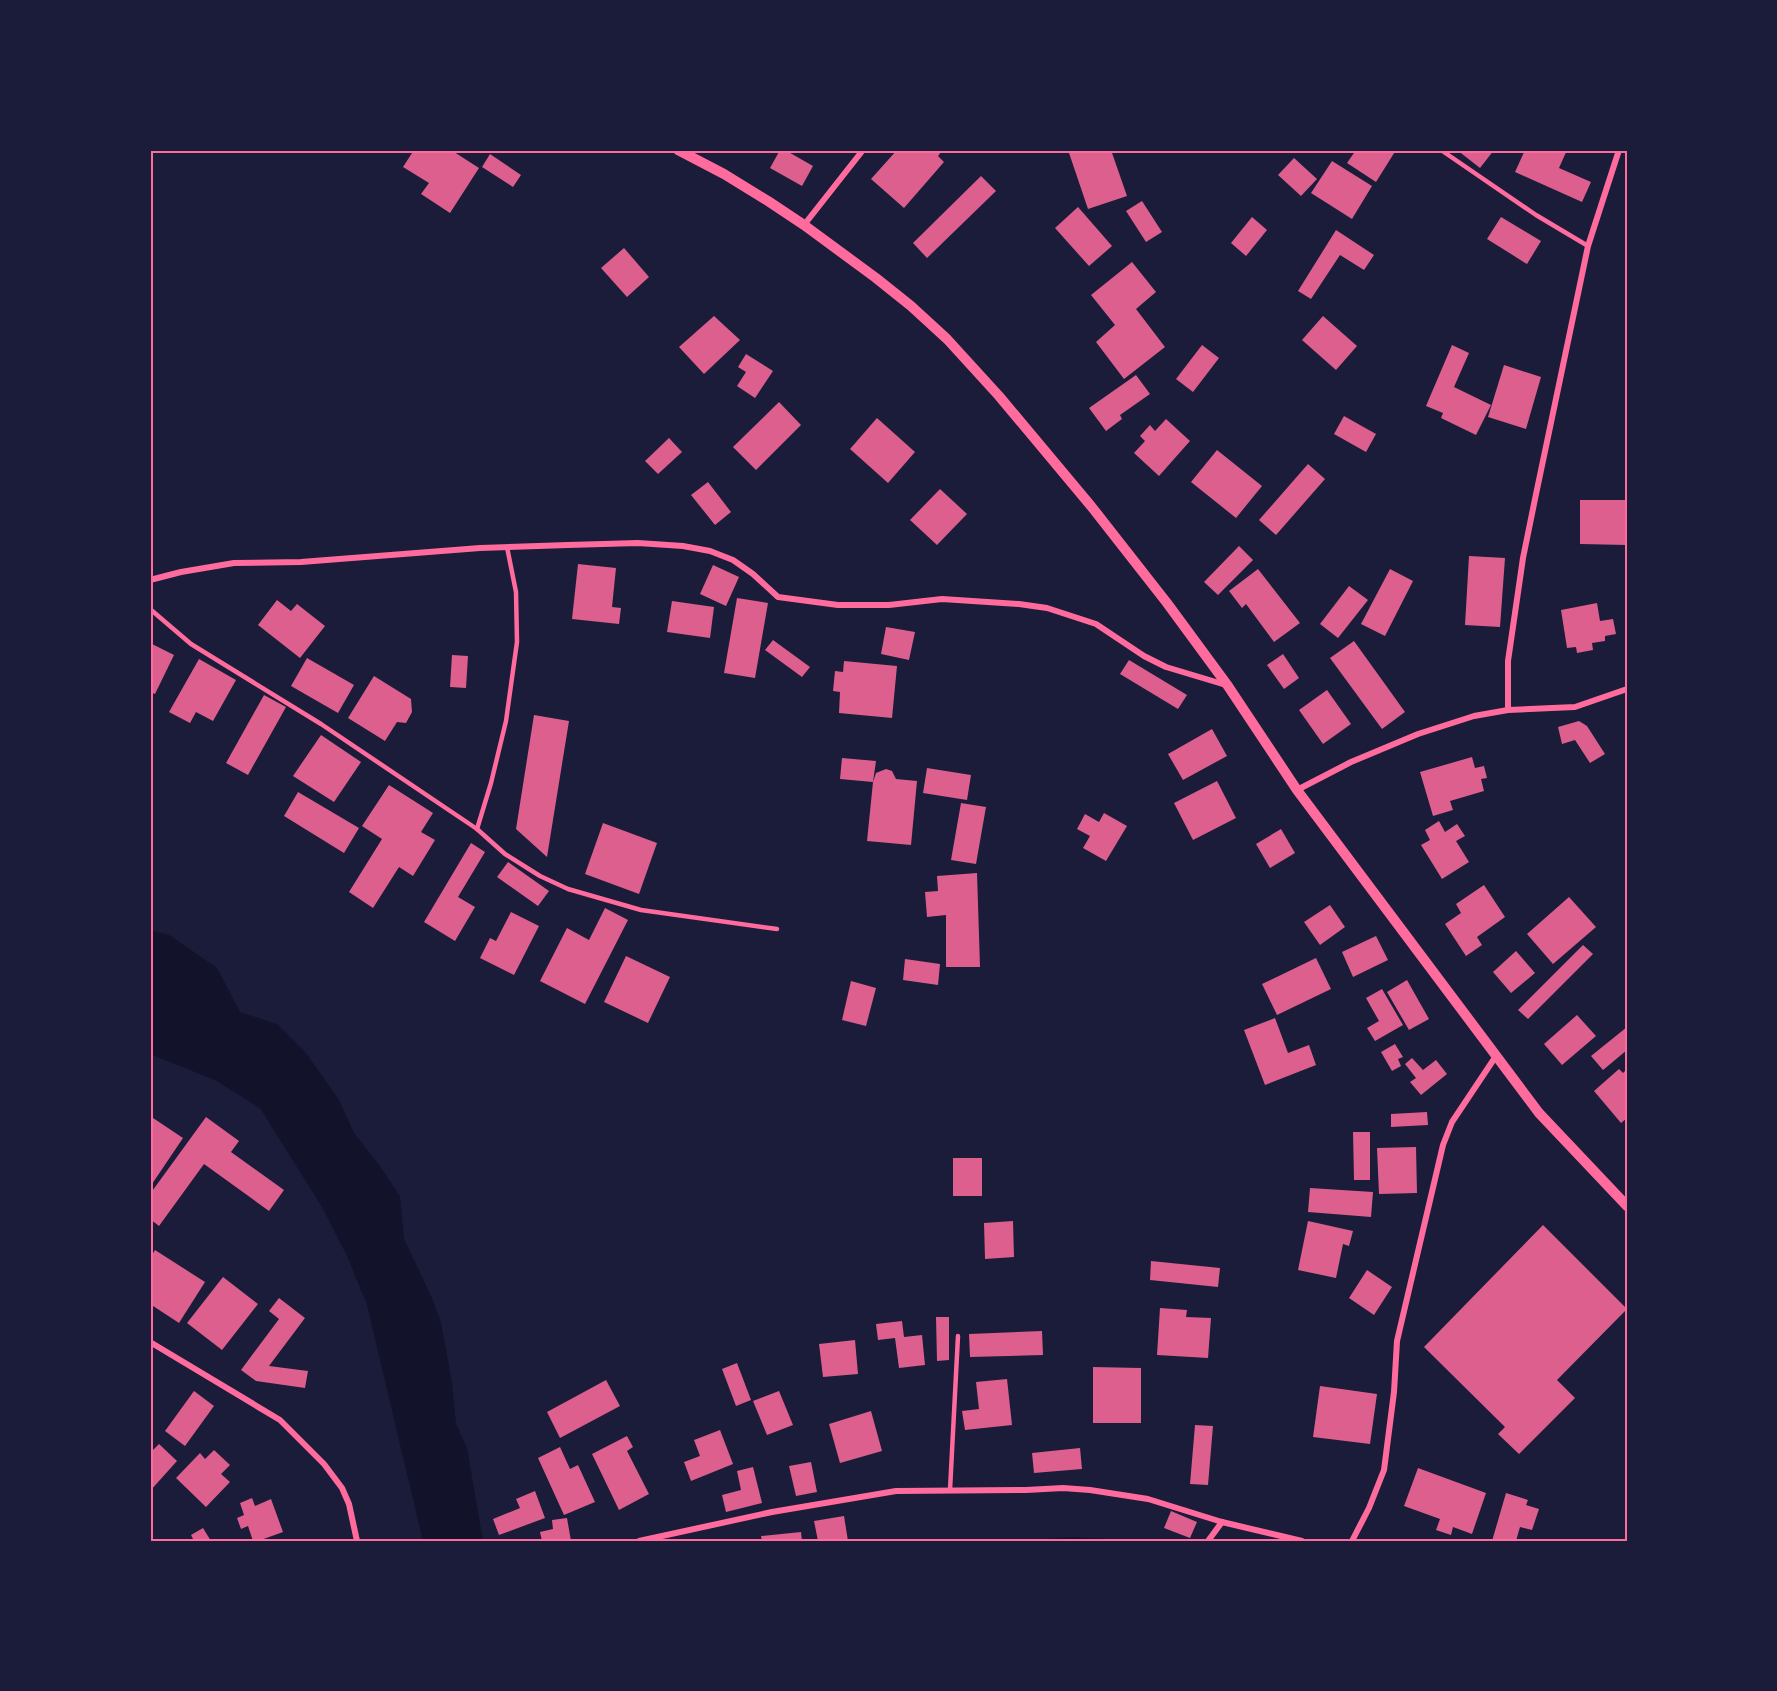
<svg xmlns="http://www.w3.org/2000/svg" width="1777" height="1691" font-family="'Alegreya Sans',sans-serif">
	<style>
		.water { fill: #12122b }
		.building { fill: #dd5f8e }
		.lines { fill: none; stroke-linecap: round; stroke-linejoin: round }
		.service { stroke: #ff6b9d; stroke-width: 4.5 }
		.minor { stroke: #ff6b9d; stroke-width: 6 }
		.tertiary { stroke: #ff6b9d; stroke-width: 10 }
		.neatline { fill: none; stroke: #ff6b9d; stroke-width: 2 }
	</style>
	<rect width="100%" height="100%" fill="#1b1b3a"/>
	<g class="water">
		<path d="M150 930 169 935 217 968 240 1012 277 1024 306 1053 339 1100 354 1133 379 1165 400 1196 404 1239 432 1298 441 1323 452 1383 456 1424 467 1448 483 1541H423L367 1305 348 1258 322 1207 260 1108 215 1080 150 1054Z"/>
		<path d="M1072 1537 1128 1540 1130 1541H1020Z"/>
	</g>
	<g class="building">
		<path d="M414 150H451L479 168 450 213 421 194 429 183 403 167Z"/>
		<path d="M780 150H785L813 166 802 186 770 168Z"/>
		<path d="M897 150H939L941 152 938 156 944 162 904 208 871 179Z"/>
		<path d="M1068 150H1111L1127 196 1088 209Z"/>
		<path d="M1356 150H1396L1376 182 1347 163Z"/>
		<path d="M1457 150H1494L1480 168Z"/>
		<path d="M1525 150H1567L1559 168 1591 182 1582 202 1515 172Z"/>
		<path d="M490 154 521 175 513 187 482 167Z"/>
		<path d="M1294 158 1317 179 1301 196 1278 175Z"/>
		<path d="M1332 161 1372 186 1352 219 1311 193Z"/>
		<path d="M981 176 996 191 927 258 913 243Z"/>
		<path d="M1142 201 1162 232 1146 242 1126 211Z"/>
		<path d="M1078 207 1112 246 1089 266 1055 228Z"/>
		<path d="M1252 217 1267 230 1246 256 1231 243Z"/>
		<path d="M1501 217 1541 241 1527 264 1487 239Z"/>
		<path d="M1336 230 1374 255 1364 270 1340 255 1311 299 1298 291Z"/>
		<path d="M624 248 649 277 627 297 601 268Z"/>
		<path d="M1132 262 1156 292 1136 309 1165 347 1124 379 1096 342 1115 325 1091 295Z"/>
		<path d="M714 316 740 340 704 374 679 347Z"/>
		<path d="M1323 316 1357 346 1336 370 1302 340Z"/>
		<path d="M1202 345 1219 358 1193 392 1176 379Z"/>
		<path d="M1452 345 1469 353 1454 387 1491 405 1476 435 1441 418 1443 413 1426 406Z"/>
		<path d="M746 354 773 371 755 398 737 386 746 372 738 367Z"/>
		<path d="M1504 365 1541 377 1526 429 1488 417Z"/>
		<path d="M1136 375 1150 394 1120 415 1122 419 1106 431 1089 408Z"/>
		<path d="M779 402 801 425 756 470 733 447Z"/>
		<path d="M1344 416 1376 434 1366 452 1334 434Z"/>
		<path d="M877 418 915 452 888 483 850 449Z"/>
		<path d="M1166 419 1190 441 1159 476 1134 453 1145 441 1140 436 1150 425 1155 431Z"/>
		<path d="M669 438 682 452 658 474 645 461Z"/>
		<path d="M1217 450 1262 486 1236 518 1191 482Z"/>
		<path d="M1308 464 1325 479 1276 535 1259 520Z"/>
		<path d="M708 482 731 512 715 525 691 495Z"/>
		<path d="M940 489 967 514 937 545 910 520Z"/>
		<path d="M1580 500H1627V545L1580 544Z"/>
		<path d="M1239 546 1253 560 1218 595 1204 582Z"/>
		<path d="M1469 556 1505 558 1500 627 1465 625Z"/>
		<path d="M578 564 616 568 612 607 621 608 619 624 572 619Z"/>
		<path d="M713 565 739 577 726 606 700 594Z"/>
		<path d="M1258 569 1300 623 1274 642 1246 604 1242 608 1229 591Z"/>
		<path d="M1390 569 1413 581 1385 636 1361 624Z"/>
		<path d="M1349 586 1368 600 1338 638 1320 624Z"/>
		<path d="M737 598 768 603 755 678 724 673Z"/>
		<path d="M277 600 291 611 297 604 325 626 300 658 258 625Z"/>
		<path d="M672 601 714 607 710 638 667 632Z"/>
		<path d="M1597 603 1600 621 1613 619 1616 634 1605 636V641L1592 643 1593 650 1577 653 1576 647 1567 648 1561 610Z"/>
		<path d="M886 627 915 632 909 660 881 654Z"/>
		<path d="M773 640 810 667 802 677 765 650Z"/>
		<path d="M1354 641 1405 712 1382 729 1330 658Z"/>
		<path d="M150 643 174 655 155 694 150 692Z"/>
		<path d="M1283 654 1299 678 1284 689 1267 665Z"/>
		<path d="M452 655 468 656 466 688 450 687Z"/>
		<path d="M307 658 354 685 338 713 291 686Z"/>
		<path d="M199 659 236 680 213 721 196 712 190 723 169 712Z"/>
		<path d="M1129 660 1187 695 1178 709 1120 674Z"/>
		<path d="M844 661 897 666 892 718 839 713 840 692 833 691 835 671 843 672Z"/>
		<path d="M374 676 411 699 412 712 406 723 397 722 385 741 348 718Z"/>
		<path d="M1327 690 1351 724 1323 744 1299 710Z"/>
		<path d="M264 695 286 707 248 775 226 763Z"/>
		<path d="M534 715 569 721 547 857 516 829Z"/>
		<path d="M1579 721 1587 726 1605 754 1590 763 1575 740 1562 744 1558 727Z"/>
		<path d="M1212 729 1227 756 1183 780 1168 754Z"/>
		<path d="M321 735 361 762 334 802 293 776Z"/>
		<path d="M1472 757 1475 768 1484 766 1487 778 1481 779 1484 791 1450 801 1453 810 1433 816 1420 772Z"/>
		<path d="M842 758 876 761 873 782 840 779Z"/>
		<path d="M927 768 971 775 967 800 923 793Z"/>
		<path d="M886 769 892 771 896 779 917 781 911 845 867 841 873 782 876 773Z"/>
		<path d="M1217 781 1236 818 1193 840 1174 803Z"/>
		<path d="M389 785 433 813 421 832 435 840 413 876 399 867 373 908 349 892 382 839 362 826Z"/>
		<path d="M298 792 359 828 344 853 284 816Z"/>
		<path d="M961 803 986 807 976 864 951 860Z"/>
		<path d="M1104 813 1127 826 1106 861 1083 848 1090 836 1077 829 1085 814 1099 822Z"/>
		<path d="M1439 821 1445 832 1457 824 1465 836 1456 841 1469 862 1442 879 1421 845 1430 840 1425 830Z"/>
		<path d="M603 823 657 843 639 894 585 874Z"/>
		<path d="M1281 829 1295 853 1270 868 1256 844Z"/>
		<path d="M471 843 485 852 458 897 475 907 455 941 424 922Z"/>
		<path d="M508 862 549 891 538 906 497 877Z"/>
		<path d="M977 873 980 967H946V915L927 917 925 892 938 891 937 876Z"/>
		<path d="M1484 885 1505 917 1477 937 1482 945 1466 956 1445 924 1461 913 1456 904Z"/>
		<path d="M1569 897 1596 927 1553 964 1527 934Z"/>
		<path d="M1330 905 1345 927 1320 945 1304 922Z"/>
		<path d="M605 908 628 920 585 1004 540 981 567 928 589 940Z"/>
		<path d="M511 912 539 926 514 975 480 958 490 938 496 941Z"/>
		<path d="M1376 936 1388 960 1353 977 1342 952Z"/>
		<path d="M1583 945 1593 954 1528 1019 1518 1010Z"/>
		<path d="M1516 951 1535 973 1511 993 1493 972Z"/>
		<path d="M626 956 670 977 648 1023 604 1002Z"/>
		<path d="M1316 958 1331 989 1277 1015 1262 984Z"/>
		<path d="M905 959 940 964 938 985 903 980Z"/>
		<path d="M1407 980 1429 1019 1409 1030 1387 992Z"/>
		<path d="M851 981 876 988 866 1026 842 1020Z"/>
		<path d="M1382 989 1403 1025 1375 1041 1367 1028 1379 1021 1366 998Z"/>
		<path d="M1577 1015 1596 1036 1562 1065 1544 1044Z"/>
		<path d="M1275 1018 1288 1053 1309 1045 1316 1065 1265 1085 1244 1030Z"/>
		<path d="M1627 1027V1050L1603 1070 1591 1056Z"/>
		<path d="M1395 1044 1403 1057 1398 1059 1401 1066 1392 1071 1381 1052Z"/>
		<path d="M1412 1058 1423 1070 1436 1060 1447 1074 1421 1095 1410 1082 1416 1078 1405 1064Z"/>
		<path d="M1619 1069 1623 1073 1627 1069V1118L1621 1123 1594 1091Z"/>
		<path d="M1427 1112 1428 1125 1391 1127V1114Z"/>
		<path d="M150 1116 183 1138 150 1187V1149L152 1147 150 1146Z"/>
		<path d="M206 1117 239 1141 231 1152 284 1190 269 1211 204 1164 159 1226 150 1219V1194Z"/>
		<path d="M1353 1132H1370V1180H1354Z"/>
		<path d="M1416 1147 1417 1193 1379 1194 1377 1148Z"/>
		<rect x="953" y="1158" width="29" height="38"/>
		<path d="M1310 1188 1373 1192 1371 1217 1308 1212Z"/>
		<path d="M1013 1221 1014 1257 985 1259 984 1223Z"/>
		<path d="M1308 1221 1353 1231 1349 1246 1343 1244 1336 1278 1298 1270Z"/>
		<path d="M1543 1225 1627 1309 1557 1380 1575 1398 1519 1454 1498 1434 1505 1427 1424 1347Z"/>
		<path d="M155 1250 205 1282 179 1323 150 1304V1258Z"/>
		<path d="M1151 1261 1220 1268 1218 1287 1150 1280Z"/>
		<path d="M1367 1270 1392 1287 1374 1315 1349 1298Z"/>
		<path d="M223 1277 258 1304 222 1350 187 1323Z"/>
		<path d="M279 1298 305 1318 269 1366 308 1371 305 1388 256 1381 241 1370 279 1319 269 1311Z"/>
		<path d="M1160 1308 1187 1310 1186 1317 1211 1318 1208 1358 1157 1355Z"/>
		<path d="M936 1317H949V1360L937 1361Z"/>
		<path d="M902 1321 904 1337 922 1335 925 1365 899 1368 895 1338 878 1340 876 1324Z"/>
		<path d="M1042 1331 1043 1355 970 1357 969 1334Z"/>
		<path d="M855 1340 858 1374 823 1377 819 1344Z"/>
		<path d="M737 1363 751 1400 736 1406 722 1369Z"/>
		<path d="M1093 1367 1141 1368V1423H1093Z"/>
		<path d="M1007 1379 1012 1425 965 1430 962 1411 979 1409 976 1382Z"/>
		<path d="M606 1380 620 1406 560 1438 547 1412Z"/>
		<path d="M1320 1386 1377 1394 1370 1444 1313 1437Z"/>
		<path d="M194 1391 214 1406 185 1446 165 1431Z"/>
		<path d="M779 1391 793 1425 767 1435 753 1401Z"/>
		<path d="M871 1411 882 1451 840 1463 829 1424Z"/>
		<path d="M1195 1425 1213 1426 1208 1485 1190 1484Z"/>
		<path d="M720 1430 733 1464 691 1481 684 1462 700 1456 694 1440Z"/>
		<path d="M627 1436 633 1447 627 1451 649 1494 619 1510 592 1454Z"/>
		<path d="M159 1444 177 1461 150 1491V1453Z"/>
		<path d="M560 1447 570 1469 578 1465 595 1502 564 1515 538 1458Z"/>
		<path d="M1080 1448 1082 1469 1034 1473 1032 1453Z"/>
		<path d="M214 1450 230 1465 221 1474 230 1482 206 1507 176 1478 200 1453 205 1459Z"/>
		<path d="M811 1462 817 1492 796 1496 789 1466Z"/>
		<path d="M753 1467 762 1503 726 1512 722 1495 741 1490 737 1471Z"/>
		<path d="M1418 1468 1486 1493 1472 1534 1453 1527 1451 1535 1436 1530 1440 1519 1404 1506Z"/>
		<path d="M535 1491 545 1518 499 1535 493 1519 520 1508 516 1499Z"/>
		<path d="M1506 1493 1528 1500 1526 1505 1539 1509 1532 1530 1520 1527 1516 1541H1492Z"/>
		<path d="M252 1498 255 1506 271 1499 283 1532 258 1541H253L248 1526 241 1529 237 1518 244 1515 240 1503Z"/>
		<path d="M1171 1511 1197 1522 1190 1538 1164 1528Z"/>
		<path d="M844 1516 848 1541H818L814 1521Z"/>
		<path d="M567 1518 571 1541H542L540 1532 553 1529 552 1520Z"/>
		<path d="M203 1528 211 1541H194L191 1535Z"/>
		<path d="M801 1532 802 1541H762L761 1536Z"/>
	</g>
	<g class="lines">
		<g class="service">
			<path d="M1441 150 1536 215 1588 246"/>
			<path d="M150 609 191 644 321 724 477 829 505 854 540 876 568 889 641 910 777 929"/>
			<path d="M477 829 491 783 506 721 517 642 516 592 507 547"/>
			<path d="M950 1490 958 1336"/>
		</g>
		<g class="minor">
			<path d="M804 225 863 150"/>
			<path d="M150 580 181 572 234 563 301 562 480 548 568 545 638 543 683 546 710 551 733 560 753 574 778 597 838 605H889L942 599 1019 604 1047 608 1096 624 1144 656 1166 667 1226 685"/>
			<path d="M1508 710V661L1523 558 1535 499 1588 246 1619 150"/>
			<path d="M1297 790 1351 762 1418 734 1474 716 1508 710 1575 707 1627 689"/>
			<path d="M150 1342 280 1420 324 1464 342 1488 349 1504 357 1541"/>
			<path d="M639 1541 772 1512 896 1491 1026 1490 1063 1488 1090 1490 1148 1499 1222 1522 1302 1541"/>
			<path d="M1208 1541 1222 1522"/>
			<path d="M1352 1541 1369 1508 1384 1470 1394 1392 1397 1341 1443 1145 1452 1122 1496 1056"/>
		</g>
		<path class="tertiary" d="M678 150 724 174 768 201 804 225 876 278 911 306 947 339 999 396 1091 506 1167 603 1228 686 1297 790 1539 1113 1627 1206"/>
	</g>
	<rect width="1777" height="1691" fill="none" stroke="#1b1b3a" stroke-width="303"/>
	<rect x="152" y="152" width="1474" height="1388" class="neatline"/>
</svg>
